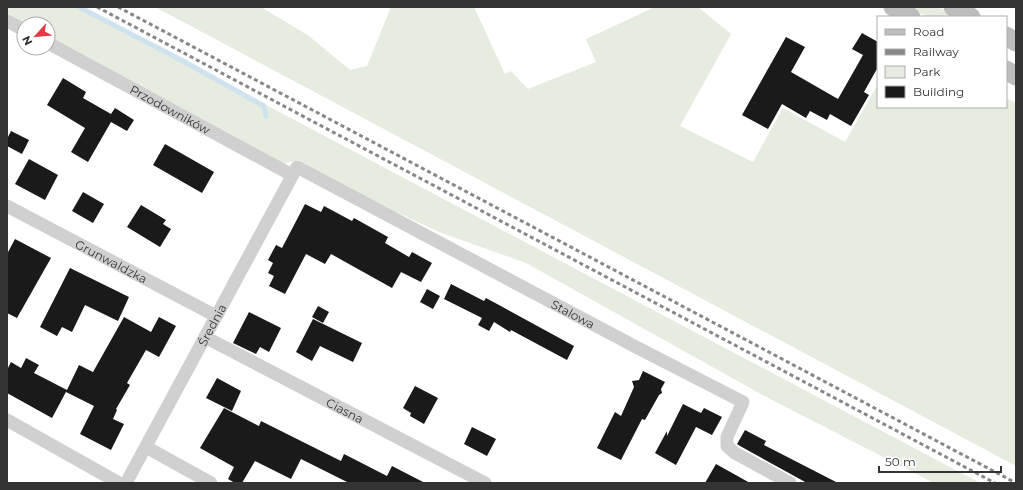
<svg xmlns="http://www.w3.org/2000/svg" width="1023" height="490" font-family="Montserrat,sans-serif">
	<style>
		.green { fill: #e6ecdf }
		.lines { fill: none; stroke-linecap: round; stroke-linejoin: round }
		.stream { stroke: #cfe2ee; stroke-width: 5 }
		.building { fill: #1a1a1a }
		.street { stroke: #d0d0d0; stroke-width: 13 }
		.secondary { stroke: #bdbdbd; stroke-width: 19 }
		.rail { stroke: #888; stroke-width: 3; stroke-dasharray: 4 3; stroke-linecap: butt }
		.labels { text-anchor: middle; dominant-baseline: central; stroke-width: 4; stroke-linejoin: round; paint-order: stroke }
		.street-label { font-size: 12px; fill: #333; stroke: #fff }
	</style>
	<rect width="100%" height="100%" fill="#fff"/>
	<g class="green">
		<path d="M7 7H81L980 483H934L770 399 526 263 439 232 349 190 298 160 279 165 48 38V24H24L7 15Z"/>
		<path d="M155 7H261L309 36 350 70 367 66 391 7H474L505 74 511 71 528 89 596 62 586 39 655 7H698L731 34 680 126 753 162 783 108 845 142 878 84V107H1006V98L1016 103V466Z"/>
		<path d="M909 7H938L956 17H927Z"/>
	</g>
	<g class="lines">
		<path class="stream" d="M79 7 185 62 264 106 266 116"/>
	</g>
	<g class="building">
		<path d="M862 33 878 42V67L864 92 869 95 851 126 830 114 827 120 810 111 806 118 782 104 768 129 742 115 786 37 805 47 791 72 838 99 863 55 852 49Z"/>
		<path d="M63 78 86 92 83 98 111 114 115 108 134 120 127 131 111 122 88 162 71 152 85 128 47 105Z"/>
		<path d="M11 131 29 140 22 154 7 146V139Z"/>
		<path d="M165 144 214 172 202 193 153 165Z"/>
		<path d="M29 159 58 175 45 200 15 184Z"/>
		<path d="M83 192 104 204 93 223 72 211Z"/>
		<path d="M305 204 321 212 324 206 352 221 354 218 388 237 385 243 409 257 412 252 432 263 421 282 401 272 392 288 331 254 325 264 306 254 285 294 269 286 274 276 268 273 273 263 268 260 276 245 282 248Z"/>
		<path d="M141 205 166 220 163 224 171 229 160 247 127 227Z"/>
		<path d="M15 239 51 258 17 318 7 313V254Z"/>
		<path d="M70 268 129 297 118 321 85 305 72 332 62 327 57 336 40 327Z"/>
		<path d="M451 284 484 301 486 298 574 346 567 360 511 330 510 332 494 322 489 331 478 325 482 318 444 299Z"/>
		<path d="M427 289 440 296 433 309 420 302Z"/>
		<path d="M318 306 329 312 323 323 312 317Z"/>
		<path d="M249 312 281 328 269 352 260 347 256 354 233 343Z"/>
		<path d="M124 317 151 332 159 317 176 326 159 357 146 350 127 383 130 385 116 409 117 410 113 419 124 424 111 450 80 434 94 406 66 392 67 390 52 418 7 393V370L11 362 21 368 26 358 39 365 34 373 67 390 79 365 93 372Z"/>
		<path d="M313 319 362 343 353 362 320 346 312 361 296 352Z"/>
		<path d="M643 371 665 382 661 389 662 393 659 395 645 420 642 419 621 460 597 448 615 412 621 416 634 387 632 381 639 380Z"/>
		<path d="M217 378 241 391 232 411 206 398Z"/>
		<path d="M415 386 438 398 424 424 410 416 411 413 403 408Z"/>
		<path d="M683 404 701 413 704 408 722 417 712 435 696 427 676 465 655 453 667 431V436Z"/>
		<path d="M224 408 259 426 261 421 341 461 344 454 387 476 392 466 425 483H349L301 459 291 479 255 461 242 483H235L228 479 234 467 200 448Z"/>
		<path d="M472 427 496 439 487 456 464 444Z"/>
		<path d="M745 430 766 441 764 445 838 483H807L740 446 737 444Z"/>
		<path d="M716 464 750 483H705Z"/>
	</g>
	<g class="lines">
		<g class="street">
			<path d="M7 21 24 30"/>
			<path id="s1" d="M48 43 292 175"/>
			<path id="s2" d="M7 206 216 316"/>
			<path id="s3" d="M205 337 485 483"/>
			<path d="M7 420 119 483"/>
			<path d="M146 447 211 483"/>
			<path id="s4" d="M126 483 297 167 636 347 743 402 727 437V446L735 453 790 483"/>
		</g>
		<g class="secondary">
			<path d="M893 7 911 17"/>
			<path d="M953 7 971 17"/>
			<path d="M1006 36 1016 42"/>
			<path d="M1006 70 1016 76"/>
		</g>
		<g class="rail">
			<path d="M97 7 995 483"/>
			<path d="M118 7 1016 483"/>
		</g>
	</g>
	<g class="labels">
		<g class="street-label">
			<text stroke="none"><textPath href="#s1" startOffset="139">Przodowników</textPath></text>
			<text stroke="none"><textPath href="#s2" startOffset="118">Grunwaldzka</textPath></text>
			<text stroke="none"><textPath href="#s4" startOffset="672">Stalowa</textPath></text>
			<text stroke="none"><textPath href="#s4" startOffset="180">Średnia</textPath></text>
			<text stroke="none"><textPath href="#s3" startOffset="158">Ciasna</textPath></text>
		</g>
	</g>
	<rect width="1023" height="490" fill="none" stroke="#333333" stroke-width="16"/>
	<rect x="877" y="16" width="130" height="92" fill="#ffffff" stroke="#adadad"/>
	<rect x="885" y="29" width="20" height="6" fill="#bdbdbd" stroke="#adadad"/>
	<text x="913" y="36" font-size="12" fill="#333333">Road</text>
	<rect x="885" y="49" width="20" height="6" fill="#888888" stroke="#adadad"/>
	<text x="913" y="56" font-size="12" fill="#333333">Railway</text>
	<rect x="885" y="66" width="20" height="12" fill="#e6ecdf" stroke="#adadad"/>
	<text x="913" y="76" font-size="12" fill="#333333">Park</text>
	<rect x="885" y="86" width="20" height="12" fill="#1a1a1a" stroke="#adadad"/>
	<text x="913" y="96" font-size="12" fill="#333333">Building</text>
	<g transform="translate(36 36) rotate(243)"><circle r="19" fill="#ffffff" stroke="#adadad"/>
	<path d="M0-3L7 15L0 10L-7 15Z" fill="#e63946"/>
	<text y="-6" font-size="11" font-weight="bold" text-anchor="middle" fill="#333333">N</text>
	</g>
	<path d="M879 466v6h122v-6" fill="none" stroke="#333333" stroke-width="2"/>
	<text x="885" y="466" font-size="12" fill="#333333" stroke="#ffffff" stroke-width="3" paint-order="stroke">50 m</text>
</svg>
